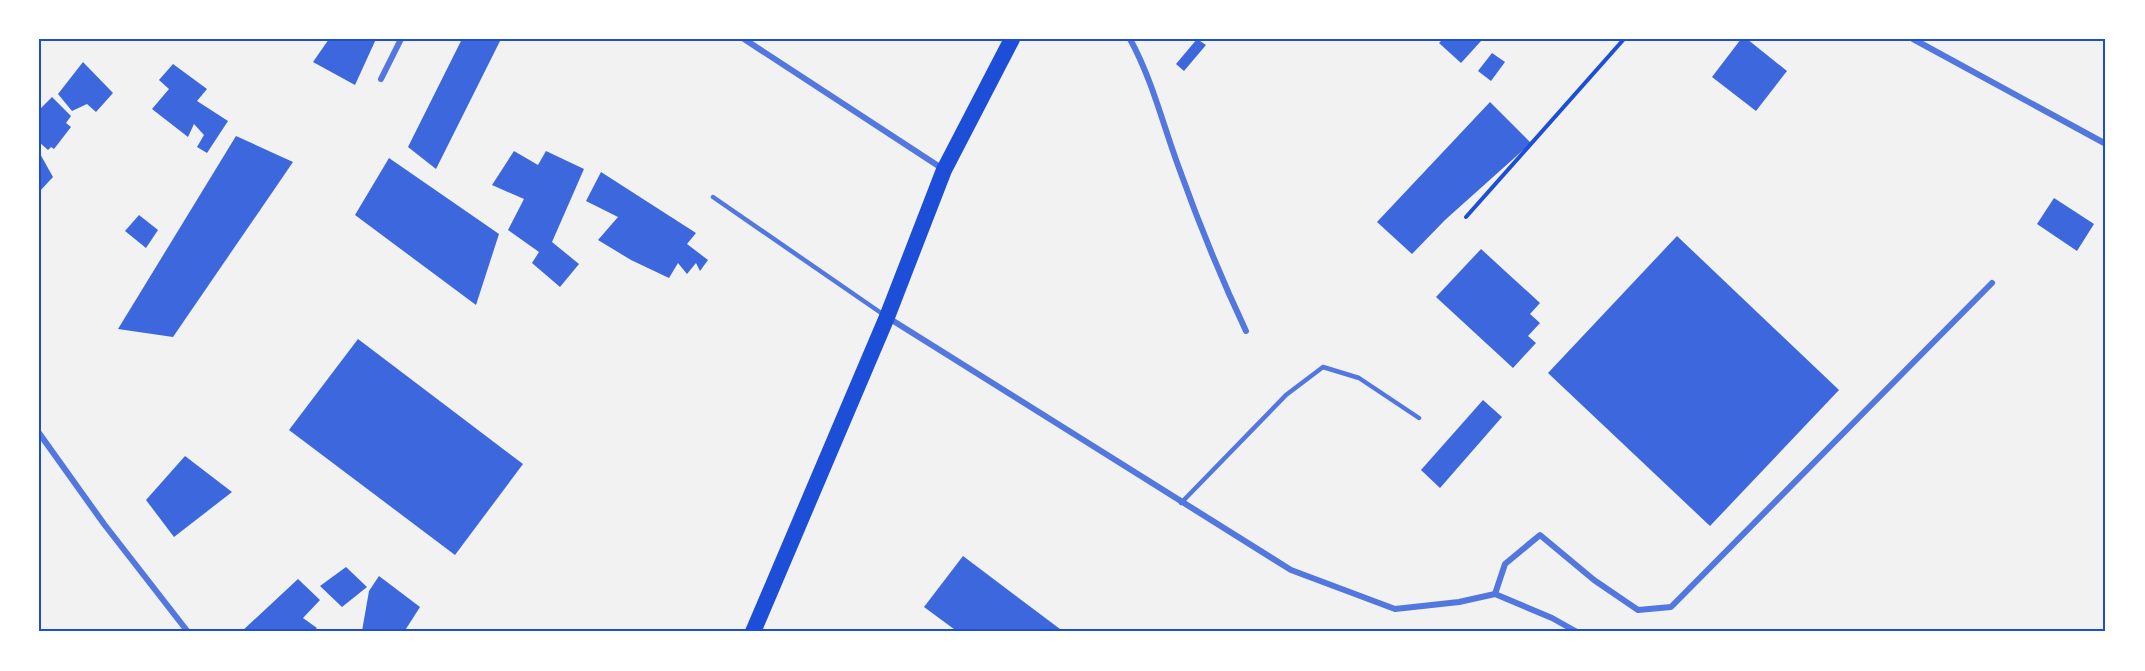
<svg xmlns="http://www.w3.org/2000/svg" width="2145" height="671" font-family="'Asap Condensed',sans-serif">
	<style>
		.building { fill: #3d67dc }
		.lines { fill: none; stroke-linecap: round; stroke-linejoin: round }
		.path { stroke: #1d4ed8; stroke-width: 4 }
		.service { stroke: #5277de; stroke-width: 4.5 }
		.minor { stroke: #5277de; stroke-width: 6 }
		.trunk { stroke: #1d4ed8; stroke-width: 16 }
		.neatline { fill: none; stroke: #1d4ed8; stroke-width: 2 }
	</style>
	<rect width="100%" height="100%" fill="#f2f2f2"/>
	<g class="building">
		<path d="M329 39H376L355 85 313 62Z"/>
		<path d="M462 39H501L436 169 408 147Z"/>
		<path d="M1197 39 1206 45 1184 71 1176 64Z"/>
		<path d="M1443 39H1478L1481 41 1461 63 1439 43Z"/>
		<path d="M1741 39H1747L1787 71 1756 111 1712 77Z"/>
		<path d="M1492 53 1505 62 1491 81 1478 71Z"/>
		<path d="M83 62 113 93 96 112 87 104 72 111 58 94Z"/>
		<path d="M173 64 207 89 197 101 228 121 207 153 197 147 204 135 194 124 188 137 152 109 169 89 159 80Z"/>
		<path d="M52 97 71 116 66 123 71 127 54 149 51 147 48 150 39 142V110Z"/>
		<path d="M1490 102 1531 143 1445 220 1412 254 1377 222Z"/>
		<path d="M236 136 293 162 173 337 118 329Z"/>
		<path d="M514 151 538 165 546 151 584 169 552 242 579 264 560 287 532 263 539 252 508 230 524 199 492 185Z"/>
		<path d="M39 152 53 177 39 192Z"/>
		<path d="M389 158 499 234 476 305 355 215Z"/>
		<path d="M601 172 696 233 687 244 708 260 700 271 696 263 687 274 678 263 669 278 631 260 598 240 618 217 586 201Z"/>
		<path d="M2054 198 2094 224 2077 251 2037 224Z"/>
		<path d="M139 215 158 230 146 248 125 231Z"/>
		<path d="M1677 236 1839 390 1710 526 1548 373Z"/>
		<path d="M1481 249 1540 303 1530 314 1540 323 1528 336 1536 343 1513 368 1436 297Z"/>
		<path d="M358 339 523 464 455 555 289 430Z"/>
		<path d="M1483 400 1502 417 1440 488 1421 470Z"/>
		<path d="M185 456 232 492 174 537 146 500Z"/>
		<path d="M963 556 1064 632H958L924 607Z"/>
		<path d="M346 567 367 587 342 607 320 586Z"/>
		<path d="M379 576 420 607 404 632 362 631 369 591Z"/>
		<path d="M298 579 320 600 303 618 317 628 313 632H241Z"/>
	</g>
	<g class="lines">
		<path class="path" d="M1466 217 1624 39"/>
		<g class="service">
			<path d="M713 197 884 315"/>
			<path d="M1181 503 1286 395 1323 367 1359 378 1419 418"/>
		</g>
		<g class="minor">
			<path d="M744 39 943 169"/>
			<path d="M1130 39C1152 79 1163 125 1179 168 1199 224 1221 278 1246 331"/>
			<path d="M1913 39 2106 144"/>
			<path d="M381 79 401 39"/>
			<path d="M887 317 1291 570 1395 609 1459 602 1495 594 1552 618 1577 632"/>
			<path d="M39 433 104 524 188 632"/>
			<path d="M1495 594 1505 564 1540 535 1594 580 1638 610 1671 607 1992 283"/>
		</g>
		<path class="trunk" d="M753 632 887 317 944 170 1012 39"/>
	</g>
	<rect width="2145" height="671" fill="none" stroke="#ffffff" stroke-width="81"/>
	<rect x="40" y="40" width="2064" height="590" class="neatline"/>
</svg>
